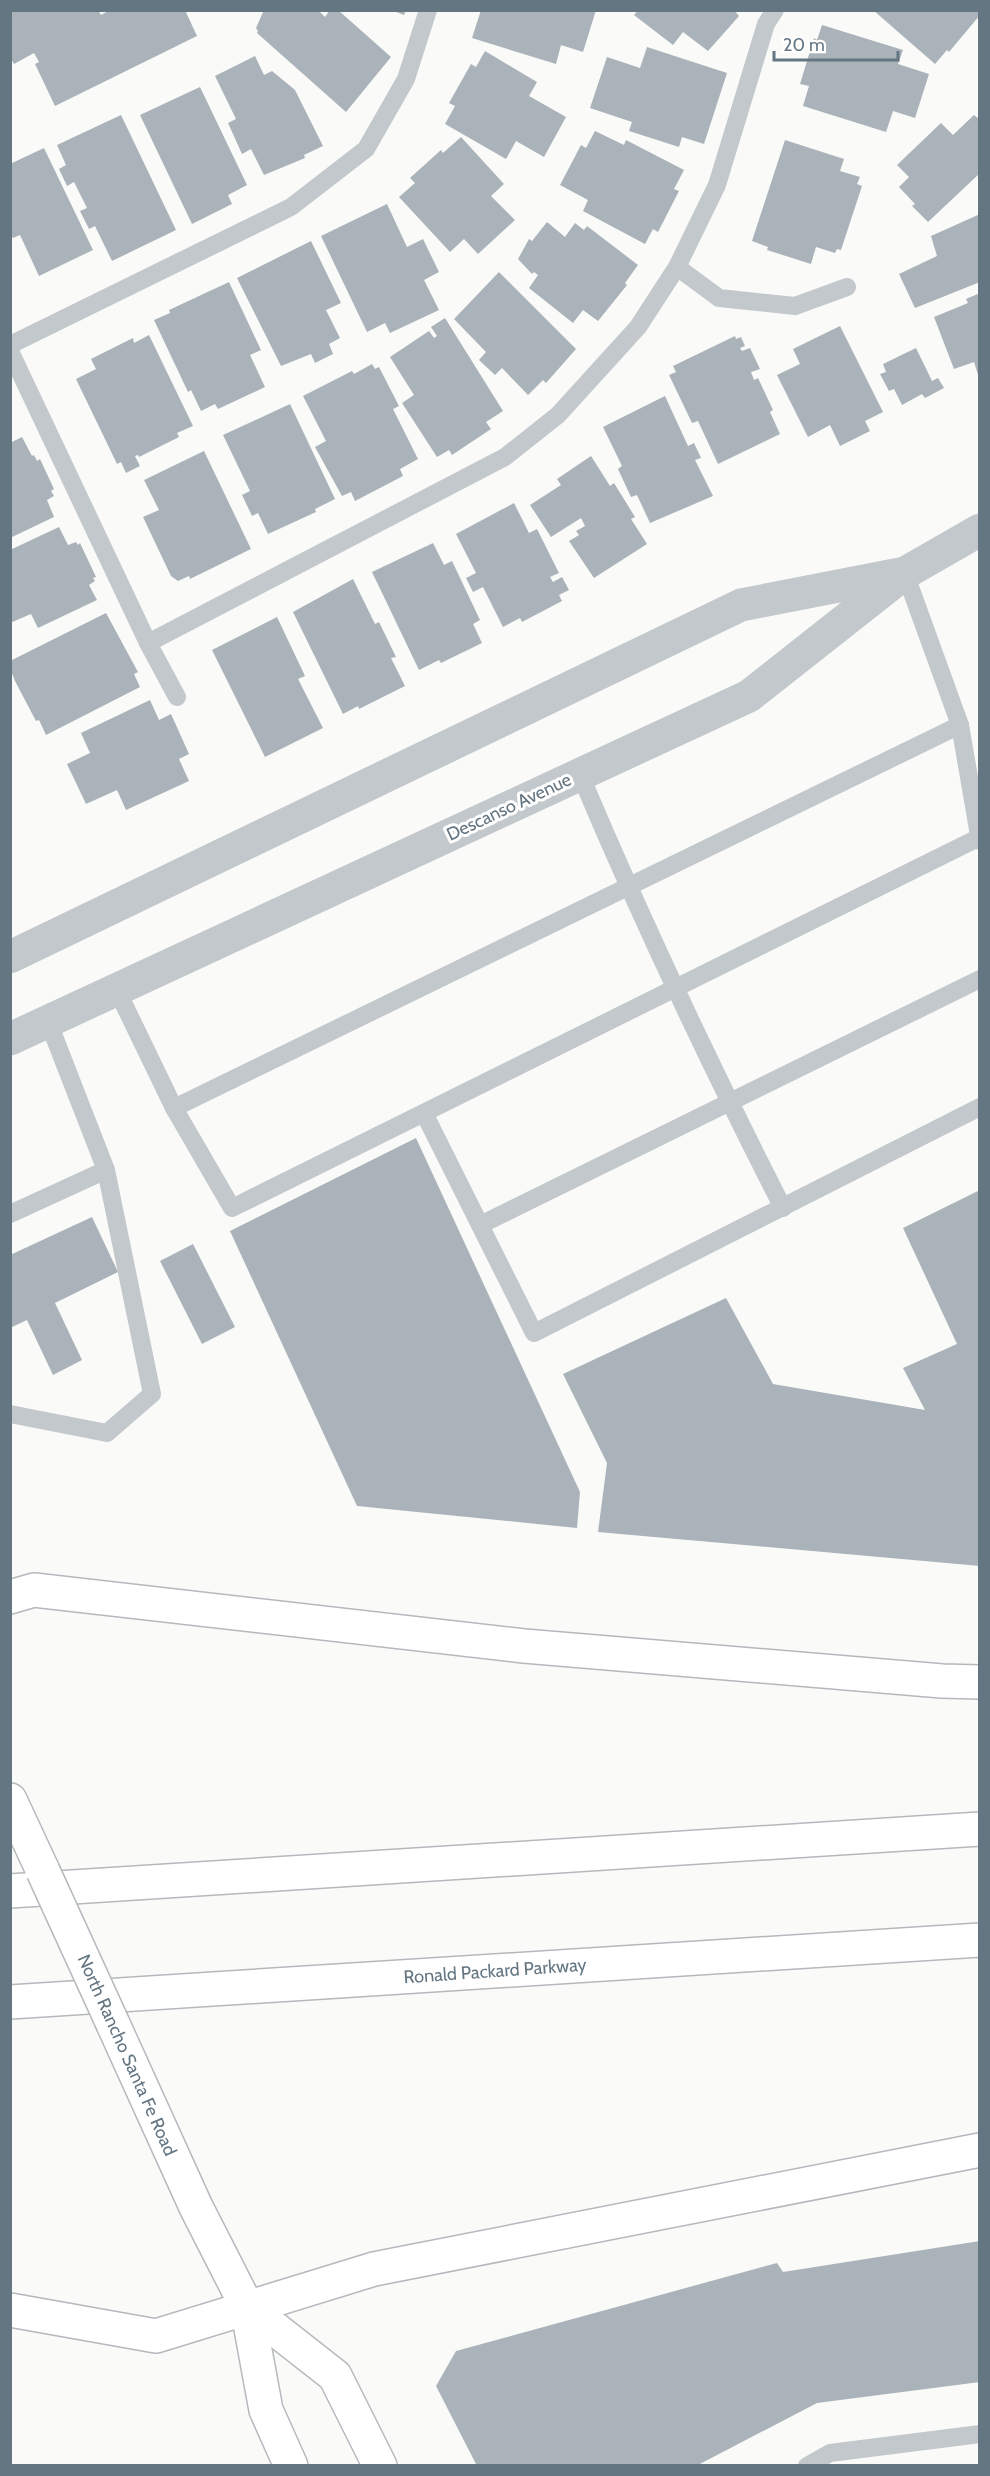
<svg xmlns="http://www.w3.org/2000/svg" width="990" height="2476" font-family="Cabin,sans-serif">
	<style>
		.building { fill: #aab3b9 }
		.lines { fill: none; stroke-linecap: round; stroke-linejoin: round }
		.primary-casing { stroke: #b5babe; stroke-width: 36 }
		.motorway-casing { stroke: #b4b9bd; stroke-width: 36 }
		.service { stroke: #c3c8cc; stroke-width: 18 }
		.tertiary { stroke: #c3c8cc; stroke-width: 33 }
		.primary { stroke: #fff; stroke-width: 33 }
		.motorway { stroke: #fff; stroke-width: 33 }
		.primary-bridge-casing { stroke: #b5babe; stroke-width: 36; stroke-linecap: butt }
		.primary-bridge { stroke: #fff; stroke-width: 33 }
		.labels { text-anchor: middle; dominant-baseline: central; stroke-width: 6; stroke-linejoin: round; paint-order: stroke }
		.street-label { font-size: 18px; fill: #657683; stroke: #fff }
	</style>
	<rect width="100%" height="100%" fill="#fafaf8"/>
	<g class="building">
		<path d="M10 10H98L101 15 110 10H185L197 36 55 106 35 64 39 62 34 53 14 64 10 57Z"/>
		<path d="M264 10H318L325 17 330 10H338L391 57 346 112 257 33 258 31 256 28Z"/>
		<path d="M391 10H406L404 15Z"/>
		<path d="M481 10H596L583 52 561 45 556 64 472 38Z"/>
		<path d="M638 10H734L739 16 708 51 683 32 673 45 634 15Z"/>
		<path d="M873 10H980V15L949 52 947 50 935 64Z"/>
		<path d="M822 25 903 50 898 64 929 74 915 118 893 111 886 132 803 106 809 86 800 84 814 38 817 40Z"/>
		<path d="M647 47 727 73 704 144 682 137 679 147 629 131 632 122 590 108 607 57 640 68Z"/>
		<path d="M485 51 537 82 529 96 566 117 544 157 516 141 506 159 445 124 455 106 449 103 471 64 476 67Z"/>
		<path d="M255 56 264 75 272 71 295 90 323 146 304 155 305 158 264 175 251 149 242 154 228 123 236 119 215 76Z"/>
		<path d="M200 87 247 185 228 195 232 204 192 224 140 115Z"/>
		<path d="M121 115 176 230 112 261 95 226 89 229 80 211 87 208 74 182 67 186 59 169 66 165 57 145Z"/>
		<path d="M974 115 980 120V173L928 222 912 206 915 204 899 187 909 177 897 165 941 123 953 135Z"/>
		<path d="M595 131 624 145 626 140 684 170 674 189 679 191 658 232 653 229 645 244 583 211 588 200 560 185 581 145 586 148Z"/>
		<path d="M461 137 504 184 491 196 515 220 478 254 464 239 450 252 399 197 415 183 410 178 441 150 443 153Z"/>
		<path d="M785 140 844 159 840 171 860 177 857 184 862 186 841 250 837 249 835 253 816 247 811 264 767 250 768 247 752 241Z"/>
		<path d="M44 148 93 250 39 276 20 235 13 238 10 234V164Z"/>
		<path d="M387 204 407 247 423 239 439 272 424 280 439 310 390 333 385 323 367 332 321 236Z"/>
		<path d="M980 214V282L915 308 899 274 937 256 931 236Z"/>
		<path d="M547 222 565 237 575 223 584 230 587 226 638 265 625 283 627 285 598 321 583 310 573 323 529 288 538 275 534 272 532 274 518 259 529 239 532 241Z"/>
		<path d="M311 241 341 303 326 310 340 338 329 344 333 354 315 363 311 354 281 366 237 278Z"/>
		<path d="M499 272 576 349 546 383 543 380 528 395 502 368 495 375 479 360 486 352 454 319Z"/>
		<path d="M229 282 261 350 250 355 265 387 218 409 215 404 201 411 191 390 188 392 154 320 170 313 169 310Z"/>
		<path d="M980 293V378H979L974 362 954 369 934 317 968 303 966 299Z"/>
		<path d="M445 318 503 411 486 422 491 429 452 455 449 450 437 457 402 403 414 395 390 357 429 331 434 338 437 336 431 327Z"/>
		<path d="M840 326 883 412 865 421 870 431 840 446 830 425 808 437 777 375 800 364 793 349Z"/>
		<path d="M149 335 193 426 177 433 179 437 139 457 138 455 135 456 140 466 126 473 121 462 117 464 76 379 96 369 91 359 133 338 134 343Z"/>
		<path d="M735 336 736 339 741 337 745 346 740 348 742 351 750 348 760 369 751 372 754 380 758 378 773 410 770 412 780 434 718 464 698 421 692 423 669 375 676 372 673 366Z"/>
		<path d="M916 348 932 381 938 378 944 388 925 398 922 394 902 405 894 389 889 391 880 374 886 372 883 364Z"/>
		<path d="M372 364 375 369 379 367 399 406 393 409 418 459 400 469 403 476 355 501 351 492 342 496 315 447 326 441 303 396 352 371 354 374Z"/>
		<path d="M665 396 688 446 694 443 701 458 695 460 713 496 650 523 637 495 631 497 618 469 622 466 603 427Z"/>
		<path d="M290 404 335 499 315 509 316 512 268 534 258 513 252 516 242 495 250 491 223 435Z"/>
		<path d="M22 437 32 456 34 455 37 461 40 459 54 489 51 491 54 496 47 500 54 517 10 538V443Z"/>
		<path d="M204 451 251 549 190 579 189 576 178 581 171 576 143 517 159 510 144 480Z"/>
		<path d="M591 456 610 486 614 483 635 517 631 519 647 544 594 578 569 541 579 535 576 531 585 526 581 518 551 537 530 505 561 485 557 479Z"/>
		<path d="M514 503 529 533 537 529 559 573 550 577 553 582 562 577 569 590 559 595 562 601 522 622 520 618 503 627 483 587 473 592 466 578 476 573 456 534Z"/>
		<path d="M59 527 68 545 76 542 78 545 80 543 96 577 93 578 95 581 89 585 97 600 38 628 31 614 10 623V550Z"/>
		<path d="M433 543 444 565 452 561 480 620 473 624 482 643 441 663 439 660 419 670 372 572Z"/>
		<path d="M353 579 375 624 379 622 396 657 391 658 405 686 359 709 358 706 343 714 293 612Z"/>
		<path d="M106 613 138 672 134 674 140 687 46 735 39 720 36 721 15 681 10 668V661Z"/>
		<path d="M277 617 305 676 298 679 323 728 265 757 212 650Z"/>
		<path d="M150 700 159 720 171 714 189 754 179 759 189 781 126 810 117 790 86 804 67 764 90 753 81 733Z"/>
		<path d="M416 1138 580 1492 577 1528 357 1506 230 1231Z"/>
		<path d="M980 1190V1566L598 1532 607 1463 563 1374 726 1298 773 1384 925 1410 903 1368 957 1344 903 1228Z"/>
		<path d="M92 1217 118 1272 55 1303 82 1360 53 1375 27 1320 10 1328V1255Z"/>
		<path d="M193 1244 235 1327 202 1344 160 1261Z"/>
		<path d="M980 2241V2382L817 2403 696 2466H477L436 2386 456 2351 777 2263 783 2272Z"/>
	</g>
	<g class="lines">
		<g class="primary-casing">
			<g id="primary">
				<path d="M10 1800 43 1871"/>
				<path d="M113 2024 196 2207 247 2307 266 2410 291 2466"/>
				<path d="M247 2307 335 2376 380 2466"/>
			</g>
		</g>
		<g class="motorway-casing">
			<g id="motorway">
				<path d="M10 1597 34 1590 524 1646 942 1681 980 1682"/>
				<path d="M10 1891 980 1829"/>
				<path d="M10 2002 980 1940"/>
				<path d="M10 2310 156 2336 374 2269 980 2150"/>
			</g>
		</g>
		<g class="service">
			<path d="M677 267 719 298 795 306 847 287"/>
			<path d="M10 345 291 207 366 149 406 79 428 10"/>
			<path d="M10 351 148 643 177 697"/>
			<path d="M905 573 960 725 980 841"/>
			<path d="M148 643 505 457 558 415 638 327 677 267 717 185 766 24 775 10"/>
			<path d="M580 774C642 921 710 1065 783 1208"/>
			<path d="M117 990 174 1108 960 725"/>
			<path d="M174 1108 232 1208 978 838"/>
			<path d="M424 1113 534 1333 980 1107"/>
			<path d="M10 1214 106 1170 48 1021"/>
			<path d="M480 1225 980 979"/>
			<path d="M10 1414 107 1433 152 1394 106 1170"/>
			<path d="M807 2466 830 2453 980 2434"/>
		</g>
		<g class="tertiary">
			<path d="M10 957 741 605 900 574"/>
			<path d="M10 1039 749 696 905 573 980 530"/>
		</g>
		<use href="#primary" class="primary"/>
		<use href="#motorway" class="motorway"/>
		<g class="primary-bridge-casing">
			<path id="primary-bridge" d="M43 1871 113 2024"/>
		</g>
		<use href="#primary-bridge" class="primary-bridge"/>
	</g>
	<g class="labels">
		<g class="street-label">
			<text transform="translate(509 807) rotate(-25)">Descanso Avenue</text>
			<text transform="translate(495 1971) rotate(-4)">Ronald Packard Parkway</text>
			<text transform="translate(127 2055) rotate(66)">North Rancho Santa Fe Road</text>
		</g>
	</g>
	<rect width="990" height="2476" fill="none" stroke="#657683" stroke-width="24"/>
	<path d="M774 51v9h124v-9" fill="none" stroke="#657683" stroke-width="3"/>
	<text x="783" y="51" font-size="18" fill="#657683" stroke="#ffffff" stroke-width="4.5" paint-order="stroke">20 m</text>
</svg>
